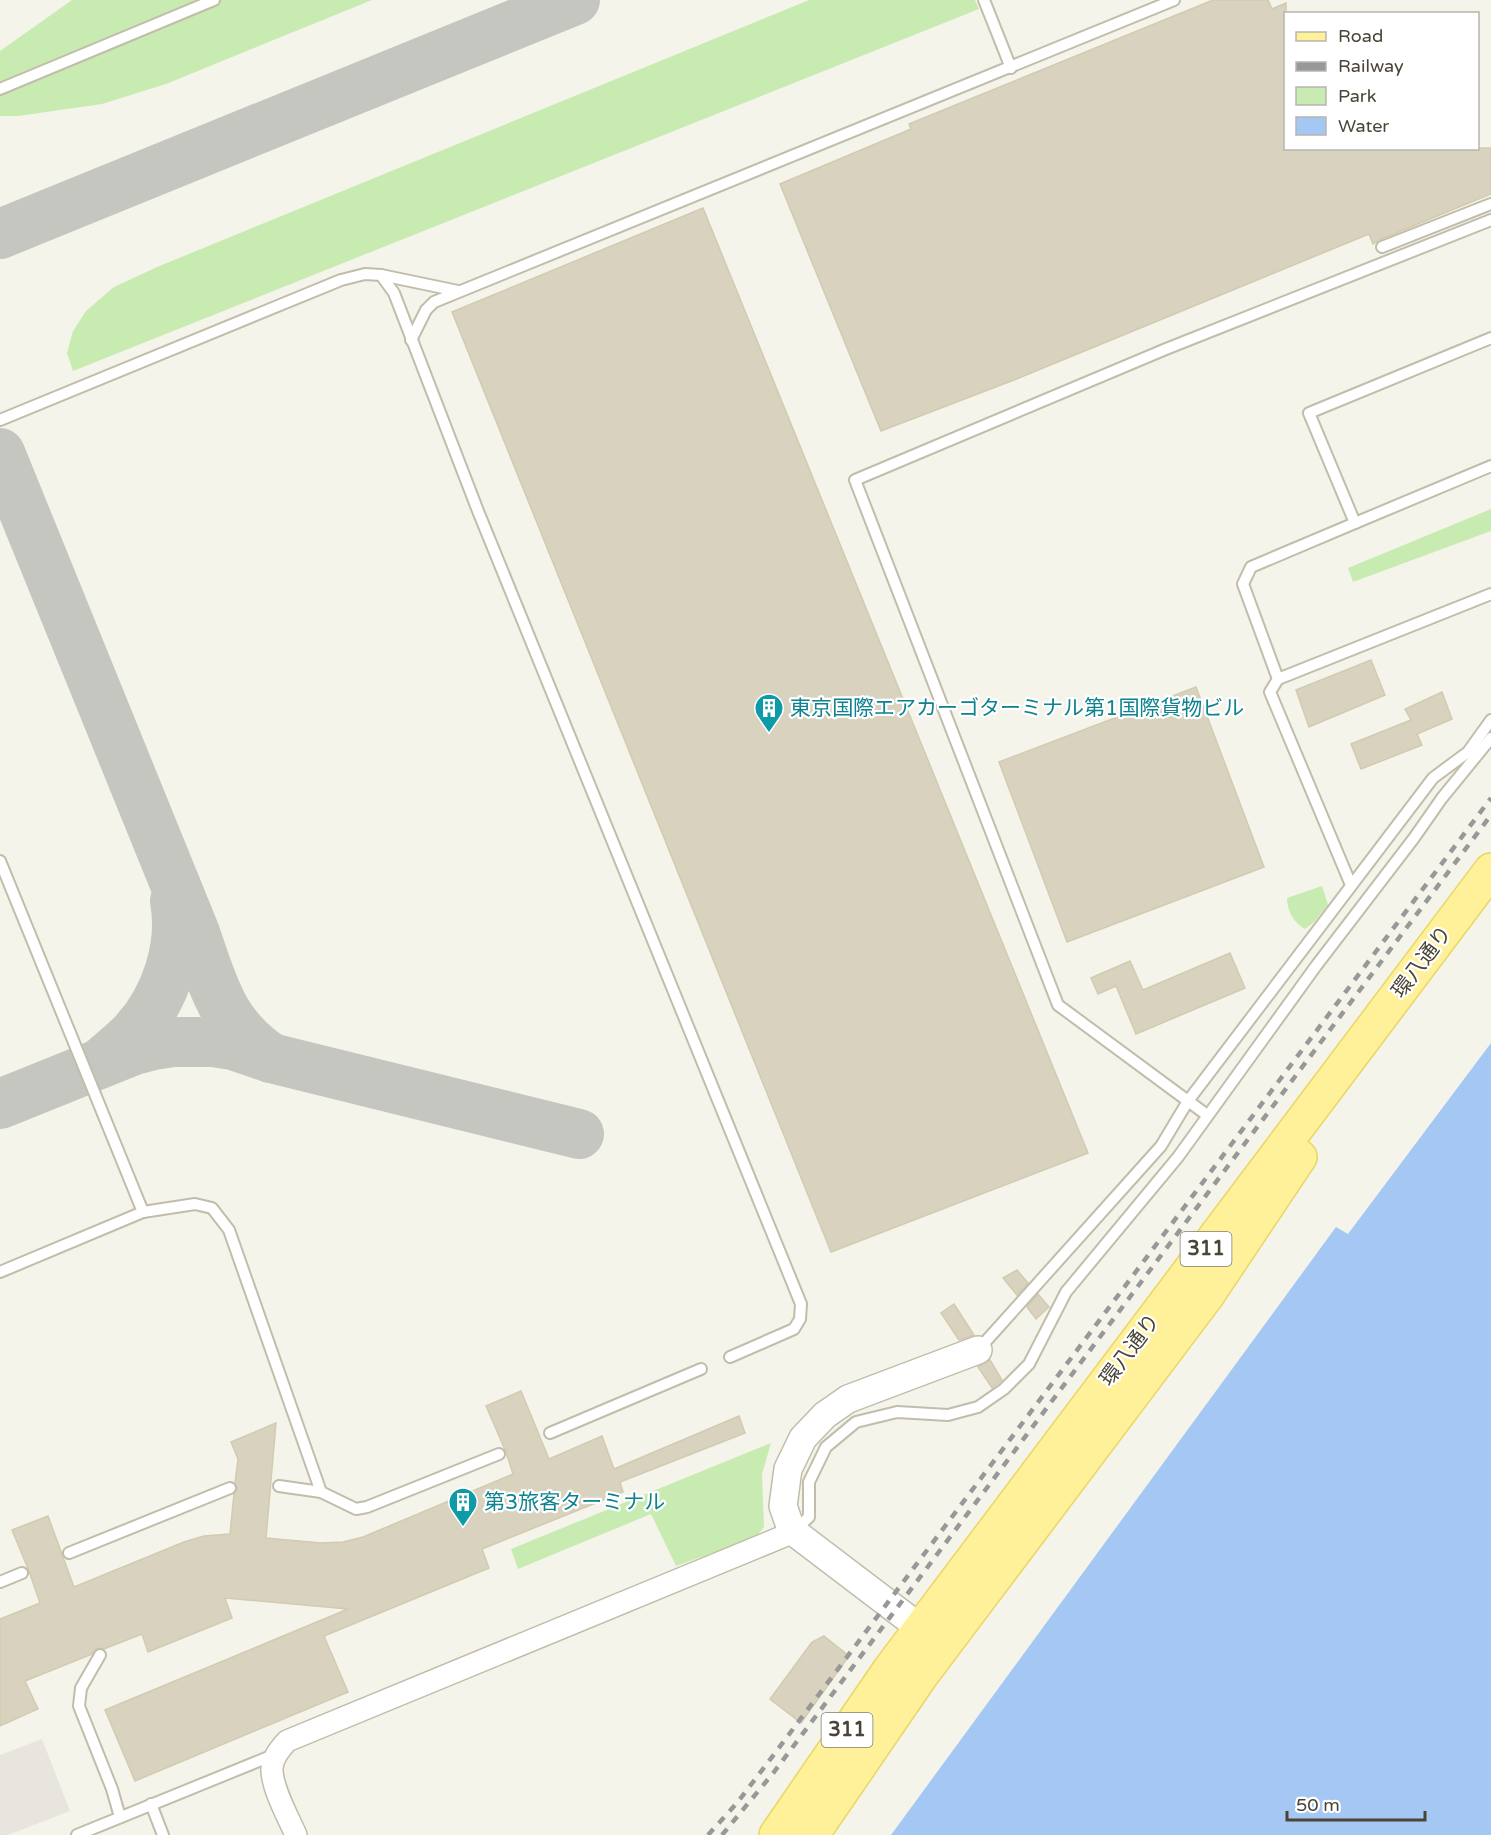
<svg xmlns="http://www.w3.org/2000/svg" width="1491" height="1835" font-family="'Varela Round','Noto Sans JP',sans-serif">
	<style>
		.industrial { fill: #e8e5de }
		.green { fill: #c8ebb1 }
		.water { fill: #a4c7f4 }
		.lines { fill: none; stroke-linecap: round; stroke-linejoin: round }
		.taxiway { stroke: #c6c6c1; stroke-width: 50 }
		.building { fill: #d8d2be; stroke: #d3cbb1; stroke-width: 1.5 }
		.service-casing { stroke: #c2bdab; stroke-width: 14 }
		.minor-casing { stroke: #c2bdab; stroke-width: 24 }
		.tertiary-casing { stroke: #c2bdab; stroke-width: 30 }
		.primary-casing { stroke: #ead663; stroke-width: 36 }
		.service { stroke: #fff; stroke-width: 10 }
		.minor { stroke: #fff; stroke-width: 21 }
		.tertiary { stroke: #fff; stroke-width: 27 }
		.primary { stroke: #fff199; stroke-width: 33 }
		.rail { stroke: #989898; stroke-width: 4.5; stroke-dasharray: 8 8; stroke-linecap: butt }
		.labels { text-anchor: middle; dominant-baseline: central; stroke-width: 4.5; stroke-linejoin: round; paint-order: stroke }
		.shield { fill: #fff; stroke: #807d73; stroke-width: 1.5 }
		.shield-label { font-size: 20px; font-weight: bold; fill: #4a4537 }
		.culture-label { font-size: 21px; fill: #0d838f; stroke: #fff; text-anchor: start }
		.street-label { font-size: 21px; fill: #4a4537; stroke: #fff }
	</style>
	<rect width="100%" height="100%" fill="#f5f4ea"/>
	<path class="industrial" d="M42 1739 70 1811 8 1835H0V1755Z"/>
	<g class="green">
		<path d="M72 0H372L166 84 102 104 18 116H0V51Z"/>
		<path d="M809 0H975L979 9 73 371 67 353 73 331 86 311 114 287 157 267Z"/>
		<path d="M1491 509V531L1353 582 1348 568Z"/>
		<path d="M1322 886 1328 905 1314 922 1305 929C1294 923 1287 911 1287 898Z"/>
		<path d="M771 1443 762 1474 764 1527 756 1537 676 1566 651 1514 518 1569 511 1549Z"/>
	</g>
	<path class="water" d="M1491 1043V1835H891L1336 1227 1348 1234Z"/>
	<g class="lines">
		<g class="taxiway">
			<path d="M0 234 575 0"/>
			<path d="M0 453 195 933C213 985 222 1025 271 1058"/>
			<path d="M104 1060C114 1051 126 1042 135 1032 166 998 183 946 175 901"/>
			<path d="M0 1104 134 1050 153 1045 173 1042H213L233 1045 271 1058 579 1134"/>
		</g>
	</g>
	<g class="building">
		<path d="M1213 0H1268L1272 9 1286 3V148H1491V194L1379 240 1373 244 1369 234 1014 380 881 431 780 184 911 129 909 124Z"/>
		<path d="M703 208 1088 1153 831 1252 452 312Z"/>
		<path d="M1371 660 1385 695 1309 727 1296 690Z"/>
		<path d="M1196 687 1264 867 1067 942 999 762Z"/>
		<path d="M1442 692 1452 719 1417 734 1422 745 1361 769 1351 744 1411 720 1405 709Z"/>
		<path d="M1230 953 1245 988 1136 1034 1116 986 1098 994 1091 978 1130 961 1143 990Z"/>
		<path d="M1017 1270 1028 1283 1017 1295 1003 1278Z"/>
		<path d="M1038 1294 1049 1307 1036 1319 1027 1307Z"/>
		<path d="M954 1304 974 1335 959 1340 941 1313Z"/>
		<path d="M990 1360 1002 1380 992 1388 978 1367Z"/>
		<path d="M521 1391 549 1459 602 1436 614 1469 739 1416 745 1433 620 1482 623 1492 482 1549 489 1568 324 1636 348 1692 135 1781 105 1710 348 1609 225 1598 232 1618 148 1652 142 1634 104 1649 97 1648 92 1654 25 1681 38 1709 0 1726V1619L40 1603 29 1571 12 1530 48 1516 74 1587 184 1542 204 1536 230 1534 234 1494 237 1488 235 1483 238 1459 231 1442 276 1423 266 1538 321 1543 343 1542 363 1537 513 1474 506 1452 486 1406Z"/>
		<path d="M824 1636 849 1656 801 1723 770 1699 812 1642Z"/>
	</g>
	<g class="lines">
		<g class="service-casing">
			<g id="service">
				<path d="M984 0 1011 68"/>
				<path d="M0 89 214 0"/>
				<path d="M1382 247 1491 204"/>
				<path d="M381 275 394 293 478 511 801 1304 800 1319 794 1329 730 1357"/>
				<path d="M1491 338 1309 413 1355 523 1491 466"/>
				<path d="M411 340 426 310 434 302 1174 0"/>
				<path d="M0 420 341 280 365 274 381 275 458 291"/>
				<path d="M1278 679 1243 584 1251 567 1355 523"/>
				<path d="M0 861 143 1212"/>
				<path d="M1351 885 1270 692 1278 679 1491 594"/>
				<path d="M1207 1115 1058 1005 855 480 1166 349 1491 220"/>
				<path d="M0 1272 143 1212 195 1204 212 1208 229 1230 321 1492"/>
				<path d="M978 1350 1161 1146 1188 1101 1433 778 1468 752 1491 720"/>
				<path d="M550 1433 701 1369"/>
				<path d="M279 1486 321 1492 356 1509 367 1507 499 1454"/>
				<path d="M795 1530 809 1517V1482L826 1447 856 1422 897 1412 948 1415 978 1407 1004 1389 1029 1364 1066 1292 1178 1157 1316 966 1414 838 1442 798 1491 738"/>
				<path d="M69 1553 230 1488"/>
				<path d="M0 1582 22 1573"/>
				<path d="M100 1655 81 1688 79 1706 112 1789 120 1817"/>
				<path d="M151 1804 163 1835"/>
				<path d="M77 1835 276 1754"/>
			</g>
		</g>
		<g class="minor-casing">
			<path id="minor" d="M296 1835C288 1817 273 1790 272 1771 271 1759 280 1749 287 1741L794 1532"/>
		</g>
		<g class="tertiary-casing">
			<path id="tertiary" d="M936 1640 794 1532 790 1526 783 1506 788 1469 803 1438 825 1415 848 1399 978 1350"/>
		</g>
		<g class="primary-casing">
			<g id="primary">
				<path d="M776 1835 890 1669 1491 870"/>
				<path d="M812 1835 921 1676 1207 1296 1300 1157"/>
			</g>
		</g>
		<use href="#service" class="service"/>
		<use href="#minor" class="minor"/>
		<use href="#tertiary" class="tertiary"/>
		<use href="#primary" class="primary"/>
		<g class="rail">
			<path d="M708 1835 737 1803 766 1765 1491 798"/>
			<path d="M722 1835 774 1772 1491 815"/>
		</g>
	</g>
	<defs>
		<g id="building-pin" transform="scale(1.5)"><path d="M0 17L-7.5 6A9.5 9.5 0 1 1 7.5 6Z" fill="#0f9aa8" stroke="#fff"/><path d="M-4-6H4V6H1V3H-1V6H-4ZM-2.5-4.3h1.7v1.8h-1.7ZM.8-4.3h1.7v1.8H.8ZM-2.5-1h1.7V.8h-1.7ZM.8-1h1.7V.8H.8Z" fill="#fff"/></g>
	</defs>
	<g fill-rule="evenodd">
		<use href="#building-pin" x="769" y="708"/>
		<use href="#building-pin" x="463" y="1502"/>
	</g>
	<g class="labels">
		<g class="shield">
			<rect x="1180.5" y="1232" width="51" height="34" rx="4.5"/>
			<rect x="821.5" y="1713" width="51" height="34" rx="4.5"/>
		</g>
		<g class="shield-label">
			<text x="1206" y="1249">311</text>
			<text x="847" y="1730">311</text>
		</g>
		<g class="culture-label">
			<text x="790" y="708">東京国際エアカーゴターミナル第1国際貨物ビル</text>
			<text x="484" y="1502">第3旅客ターミナル</text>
		</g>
		<g class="street-label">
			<text transform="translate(1422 962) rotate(-53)">環八通り</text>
			<text transform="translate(1130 1350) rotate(-53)">環八通り</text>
		</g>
	</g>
	<rect x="1284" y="12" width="195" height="138" fill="#ffffff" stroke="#b7b5af" stroke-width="1.5"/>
	<rect x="1296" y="32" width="30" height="9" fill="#fff199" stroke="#b7b5af" stroke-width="1.5"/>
	<text x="1338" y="42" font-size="18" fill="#4a4537">Road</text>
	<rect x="1296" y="62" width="30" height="9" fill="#989898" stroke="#b7b5af" stroke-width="1.5"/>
	<text x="1338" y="72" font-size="18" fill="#4a4537">Railway</text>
	<rect x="1296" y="87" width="30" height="18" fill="#c8ebb1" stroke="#b7b5af" stroke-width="1.5"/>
	<text x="1338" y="102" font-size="18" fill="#4a4537">Park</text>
	<rect x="1296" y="117" width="30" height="18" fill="#a4c7f4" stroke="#b7b5af" stroke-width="1.5"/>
	<text x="1338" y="132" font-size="18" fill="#4a4537">Water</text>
	<path d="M1287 1811v9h138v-9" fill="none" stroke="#4a4537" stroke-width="3"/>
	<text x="1296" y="1811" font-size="18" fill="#4a4537" stroke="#ffffff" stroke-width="4.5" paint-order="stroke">50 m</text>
</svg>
